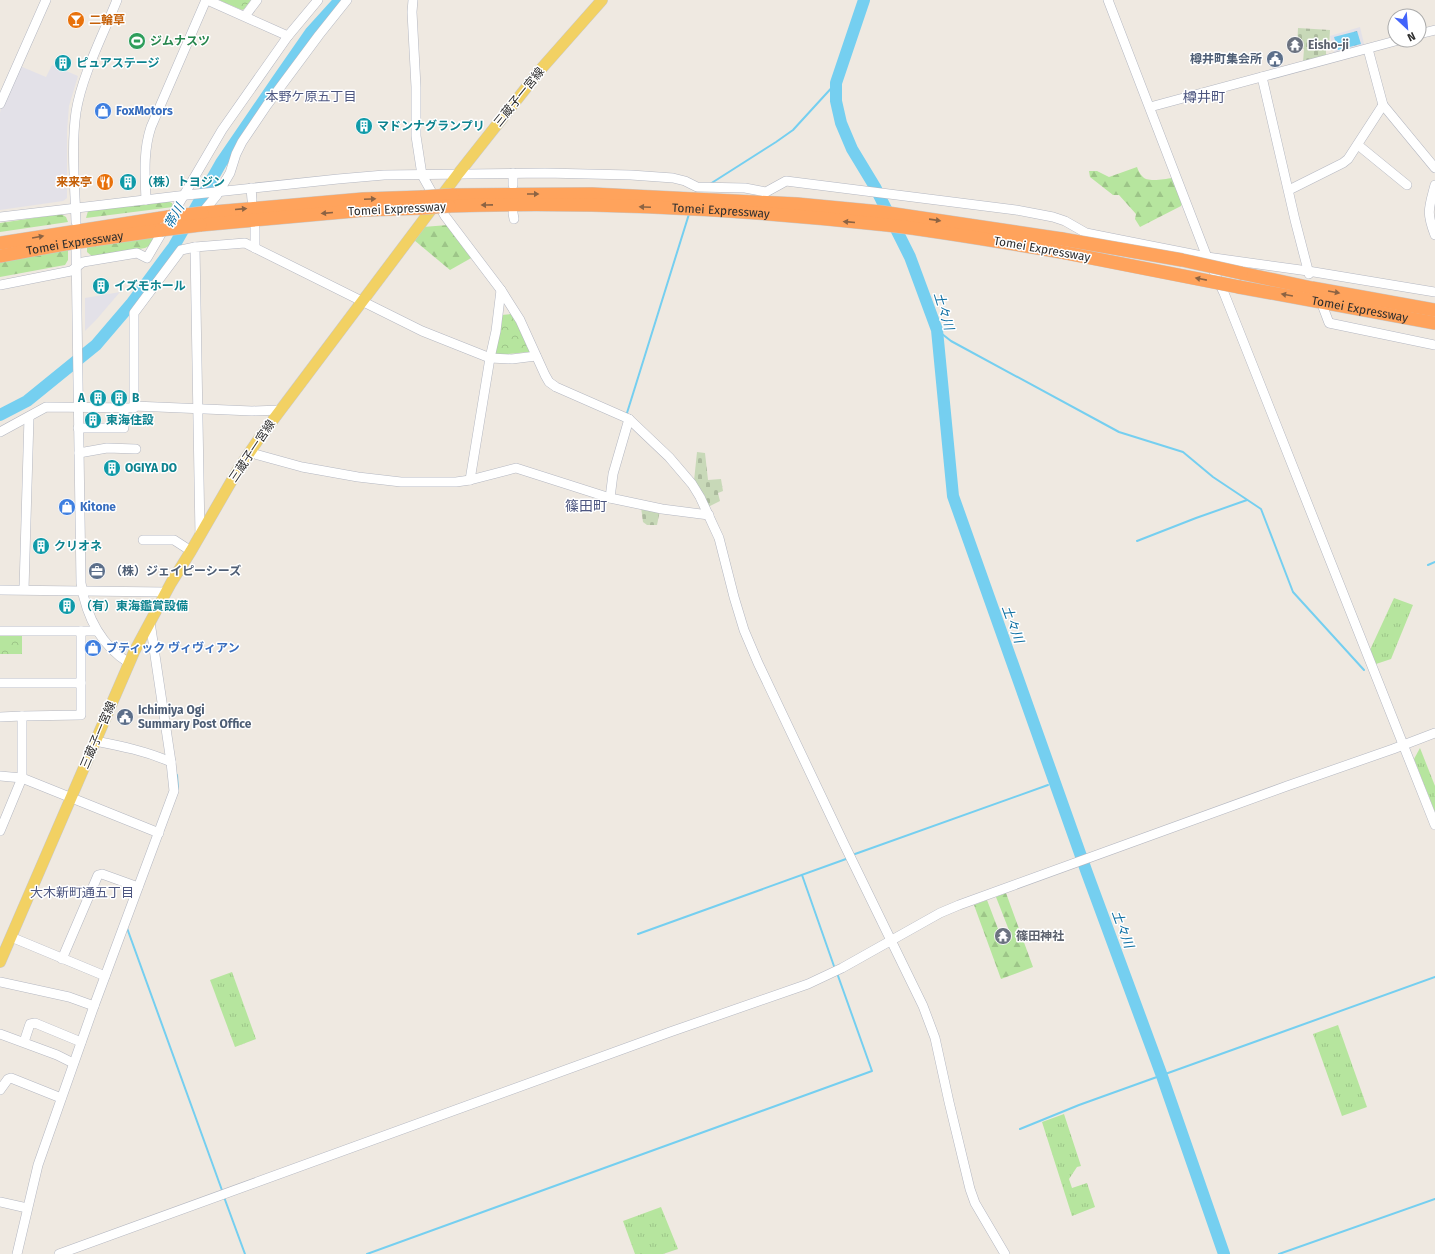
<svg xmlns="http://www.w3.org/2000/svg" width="1435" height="1254" font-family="'Fira Sans','Noto Sans JP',sans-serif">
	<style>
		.industrial { fill: #e3e1e8 }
		.grass { fill: url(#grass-tufts) }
		.forest { fill: url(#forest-firs) }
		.cemetery { fill: url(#cemetery-stones) }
		.park { fill: url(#park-crowns) }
		.water { fill: url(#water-ripples) }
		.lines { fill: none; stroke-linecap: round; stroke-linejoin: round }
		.stream { stroke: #75cff0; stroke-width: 2 }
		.river { stroke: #75cff0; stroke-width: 12 }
		.minor-casing { stroke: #b4b7c1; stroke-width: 10 }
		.major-casing { stroke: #c9c9c9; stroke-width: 12 }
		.highway-casing { stroke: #c9c9c9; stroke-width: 14 }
		.minor { stroke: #fff; stroke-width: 9 }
		.major { stroke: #f2d163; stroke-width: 11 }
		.highway { stroke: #ffa35c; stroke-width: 13 }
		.highway-bridge-casing { stroke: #c9c9c9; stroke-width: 14; stroke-linecap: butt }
		.highway-bridge { stroke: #ffa35c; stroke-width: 13 }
		.oneway { fill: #8c6343 }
		.labels { text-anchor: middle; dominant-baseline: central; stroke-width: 3; stroke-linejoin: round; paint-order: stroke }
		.food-label { font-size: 12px; font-weight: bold; fill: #c56008; stroke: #fff; text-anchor: start }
		.leisure-label { font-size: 12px; font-weight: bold; fill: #27864d; stroke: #fff; text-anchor: start }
		.worship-label { font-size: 12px; font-weight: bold; fill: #5b616d; stroke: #fff; text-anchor: start }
		.service-label { font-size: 12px; font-weight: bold; fill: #4e5e75; stroke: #fff; text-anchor: start }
		.culture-label { font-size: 12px; font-weight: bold; fill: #0d838f; stroke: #fff; text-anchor: start }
		.street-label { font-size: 12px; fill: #2e2e2e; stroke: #fff }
		.shop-label { font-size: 12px; font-weight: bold; fill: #366cbe; stroke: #fff; text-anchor: start }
		.neighbourhood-label { font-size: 13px; fill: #4d5680; stroke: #fff }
		.water-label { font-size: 13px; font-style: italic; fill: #0d6fa3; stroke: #fff }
		.quarter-label { font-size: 14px; fill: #4d5680; stroke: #fff }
	</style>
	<defs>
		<pattern id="grass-tufts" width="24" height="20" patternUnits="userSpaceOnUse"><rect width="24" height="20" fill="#b6e59e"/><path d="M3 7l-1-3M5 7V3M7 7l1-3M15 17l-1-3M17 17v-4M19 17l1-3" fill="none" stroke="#9dc588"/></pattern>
		<pattern id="forest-firs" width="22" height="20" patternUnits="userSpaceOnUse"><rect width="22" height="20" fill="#b6e59e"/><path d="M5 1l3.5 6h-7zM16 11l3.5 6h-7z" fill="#9dc588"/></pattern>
		<pattern id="cemetery-stones" width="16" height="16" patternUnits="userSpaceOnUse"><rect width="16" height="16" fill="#c8d9b8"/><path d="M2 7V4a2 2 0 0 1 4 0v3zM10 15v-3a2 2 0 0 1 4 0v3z" fill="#acbb9e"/></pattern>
		<pattern id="park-crowns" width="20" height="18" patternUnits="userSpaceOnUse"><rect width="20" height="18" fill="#b6e59e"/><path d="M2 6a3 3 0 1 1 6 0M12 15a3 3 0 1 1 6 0" fill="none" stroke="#9dc588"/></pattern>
		<pattern id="water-ripples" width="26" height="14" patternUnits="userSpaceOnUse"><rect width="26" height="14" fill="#75cff0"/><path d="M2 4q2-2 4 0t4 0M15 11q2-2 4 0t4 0" fill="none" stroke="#66b2ce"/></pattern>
	</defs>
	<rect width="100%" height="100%" fill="#efe9e1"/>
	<g class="industrial">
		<path d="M1360 27 1364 44V46L1335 54 1330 36Z"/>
		<path d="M52 65 78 76 69 106 67 131V198L63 201 0 210V113L1 108 20 66 46 77Z"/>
		<path d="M120 292 96 320 85 331V298Z"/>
	</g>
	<g class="grass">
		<path d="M1394 598 1413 605 1391 659 1376 664 1370 650Z"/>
		<path d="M1420 748 1435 786V812L1414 759Z"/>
		<path d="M232 972 256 1039 235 1047 210 980Z"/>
		<path d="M1338 1025 1367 1107 1342 1116 1313 1034Z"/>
		<path d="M1064 1114 1081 1166 1077 1167 1069 1179 1072 1188 1087 1183 1095 1207 1072 1216 1042 1122Z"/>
		<path d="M661 1207 678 1249 663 1254H635L623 1221Z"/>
	</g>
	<g class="forest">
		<path d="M1137 167C1138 170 1140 174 1142 176 1147 183 1164 179 1172 178L1182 203 1181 206 1140 227 1135 219 1136 214 1119 195H1113L1090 177 1089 171H1097L1109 177Z"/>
		<path d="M167 201 172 203 173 207 86 218 88 211Z"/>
		<path d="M61 214 66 217 68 222 0 232V223Z"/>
		<path d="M448 225 473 257 450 270 414 240 423 227Z"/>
		<path d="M157 236 151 245 145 248 93 257 87 252V246Z"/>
		<path d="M68 248V260L65 265 0 277V260Z"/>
		<path d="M1006 893 1033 967 1001 979 974 905 987 900 1003 942 1012 938 996 897Z"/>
	</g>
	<g class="cemetery">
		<path d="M1298 28 1330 30 1329 48H1326V55L1303 62 1304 49 1297 48Z"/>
		<path d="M697 452 705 453 708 480 721 479 723 491 718 493 720 501 708 507 694 481Z"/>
		<path d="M641 507 660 510 657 525H647L643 522Z"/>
	</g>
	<g class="park">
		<path d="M219 0H251L244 9 242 10Z"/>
		<path d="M512 314 531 351 529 352 497 355 494 353 501 315Z"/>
		<rect x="0" y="634" width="22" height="20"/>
	</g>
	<path class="water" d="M1357 31 1361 44 1338 50 1334 37Z"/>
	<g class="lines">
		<g class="stream">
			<path d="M710 184 776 142 793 130 836 83"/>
			<path d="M937 330 951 341 1119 432 1183 452 1213 477 1261 509 1293 592 1364 670"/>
			<path d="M627 413 689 214"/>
			<path d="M1137 541 1196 518 1247 500"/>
			<path d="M1428 565 1435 562"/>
			<path d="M177 775 178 789"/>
			<path d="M855 854 1048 785"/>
			<path d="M802 875 835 969"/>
			<path d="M127 928 223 1193"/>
			<path d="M638 934 846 859"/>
			<path d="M1020 1129 1079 1105 1435 977"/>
			<path d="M224 1197 245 1254"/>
			<path d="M367 1254 872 1071 837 973"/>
			<path d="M1279 1254 1435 1199"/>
		</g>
		<g class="river">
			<path d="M864 0 836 83V101L841 123 852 149 875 187 910 257 937 330 953 496 1087 873 1162 1076 1224 1254"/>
			<path d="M0 415 27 401 96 345 131 304 174 246 221 163 277 81 311 32 340 0"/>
		</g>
		<g class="minor-casing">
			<g id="minor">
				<path d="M207 0 288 36"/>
				<path d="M413 0 412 12 416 87V136L422 175 445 216 501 290 520 320 545 375 549 382 556 387 629 419 669 457 692 484 700 497 719 538 734 597 744 630 758 663 844 844 923 1006 935 1038 949 1102 970 1189 975 1203 1005 1254"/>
				<path d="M1108 0 1207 257 1224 293 1435 825"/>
				<path d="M245 16 257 0"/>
				<path d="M1419 34 1435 30"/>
				<path d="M1368 49 1383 105 1435 168"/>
				<path d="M1262 77 1295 220 1309 274"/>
				<path d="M0 104 46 0"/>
				<path d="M1150 107 1399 40"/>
				<path d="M1358 145 1407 185"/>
				<path d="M513 185V173"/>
				<path d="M1435 185C1429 208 1426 212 1435 235"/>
				<path d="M251 188 252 200"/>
				<path d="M1289 190 1343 163 1348 159 1383 105"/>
				<path d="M146 200C145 175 143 151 151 127L206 0"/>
				<path d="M202 213 217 195 230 173 236 154 242 142 267 105 319 35 347 0"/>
				<path d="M513 213 514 219"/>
				<path d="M0 217 187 195 338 179 384 175 545 173 631 175 673 178 685 181 697 187 745 188 766 192 786 181 1016 210 1053 217 1065 221 1086 233 1121 240 1207 257 1308 271 1435 292"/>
				<path d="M76 222C75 187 71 147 76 112 82 75 103 35 117 0"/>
				<path d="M76 247 81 583C86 616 101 645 129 663"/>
				<path d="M255 248V228"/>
				<path d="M0 285 71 271 83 262 137 253 147 258 222 130 288 36 318 0"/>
				<path d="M1323 307 1329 323 1435 345"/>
				<path d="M134 406 252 411 280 410"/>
				<path d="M78 428H124V408"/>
				<path d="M0 432 46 407 134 408V313L181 250 195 247"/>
				<path d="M250 451 255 454 302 467 358 477 401 482H456L470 480 516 468 610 498 662 509 709 515"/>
				<path d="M79 453 107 448 136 449"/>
				<path d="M470 480 490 358 496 331 501 290"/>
				<path d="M610 498 613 474 629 419"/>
				<path d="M200 536 195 247 245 243 422 331 490 358 512 359 536 356"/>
				<path d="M143 540H174L191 551"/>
				<path d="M24 589 29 417"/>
				<path d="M0 590 166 592"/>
				<path d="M0 631H97"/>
				<path d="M0 683H81"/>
				<path d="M0 717 22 716"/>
				<path d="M95 741C121 746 146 751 171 762"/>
				<path d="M0 776 22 778 159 833"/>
				<path d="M0 831 22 778V716L81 715V631"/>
				<path d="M11 937 105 976"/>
				<path d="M62 959 98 875 102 874 138 887"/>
				<path d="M0 982 69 997 94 1006"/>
				<path d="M0 1034 57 1055 73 1063"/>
				<path d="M24 1042 30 1024 35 1023 81 1042"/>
				<path d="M0 1090 8 1079 11 1078 61 1098"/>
				<path d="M0 1202 27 1208"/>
				<path d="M17 1254 38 1165 94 1006 174 791 171 762 150 622"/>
				<path d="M59 1254 670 1032 808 984 842 968 940 913 959 905 1287 786 1393 749 1435 733"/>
			</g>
		</g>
		<g class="major-casing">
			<path id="major" d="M0 962 134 652 171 583 191 551 239 468 258 440 458 174 541 69 602 0"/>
		</g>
		<g class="highway-casing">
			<g id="highway">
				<path d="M452 195 592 194 797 204 881 212 1062 239"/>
				<path id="s1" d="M449 206C595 201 742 209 887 225 945 232 1003 242 1061 252"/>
				<path d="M202 213 363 199 422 197"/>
				<path d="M200 225 365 210 422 208"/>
				<path d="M0 243 168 217"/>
				<path id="s2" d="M0 256 65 244 161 230"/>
				<path d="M1241 273 1312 288 1435 310"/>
				<path id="s3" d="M1239 287 1435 323"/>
			</g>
		</g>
		<use href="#minor" class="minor"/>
		<use href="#major" class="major"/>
		<use href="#highway" class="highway"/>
		<g class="highway-bridge-casing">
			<g id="highway-bridge">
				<path d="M422 197 452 195"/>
				<path d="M422 208 449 206"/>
				<path d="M168 217 202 213"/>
				<path d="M161 230 200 225"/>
				<path d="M1062 239 1182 260 1241 273"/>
				<path d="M1061 252 1239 287"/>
			</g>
		</g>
		<use href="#highway-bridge" class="highway-bridge"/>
	</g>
	<defs><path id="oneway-solid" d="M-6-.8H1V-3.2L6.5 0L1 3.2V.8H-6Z"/></defs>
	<g class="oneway">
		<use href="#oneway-solid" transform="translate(533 194)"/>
		<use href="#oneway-solid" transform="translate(370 199) rotate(-3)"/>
		<use href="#oneway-solid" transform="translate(487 205) rotate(179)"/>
		<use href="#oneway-solid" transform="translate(645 207) rotate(-178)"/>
		<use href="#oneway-solid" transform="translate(241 209) rotate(-5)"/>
		<use href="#oneway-solid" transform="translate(327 213) rotate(175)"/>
		<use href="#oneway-solid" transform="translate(935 220) rotate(8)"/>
		<use href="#oneway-solid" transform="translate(849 222) rotate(-175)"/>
		<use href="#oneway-solid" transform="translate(38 237) rotate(-10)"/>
		<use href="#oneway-solid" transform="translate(1201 279) rotate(-169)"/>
		<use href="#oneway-solid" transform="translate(1334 292) rotate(10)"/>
		<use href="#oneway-solid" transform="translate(1287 295) rotate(-170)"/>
	</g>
	<defs>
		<g id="bar-disc" transform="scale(0.9)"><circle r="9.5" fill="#e8710a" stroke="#fff"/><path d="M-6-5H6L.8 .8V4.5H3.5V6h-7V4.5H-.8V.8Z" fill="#fff"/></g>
		<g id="stadium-disc" transform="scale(0.9)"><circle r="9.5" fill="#2e9e5b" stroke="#fff"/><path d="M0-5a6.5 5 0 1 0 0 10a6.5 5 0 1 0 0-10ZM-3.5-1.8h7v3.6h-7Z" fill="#fff"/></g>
		<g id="temple-disc" transform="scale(0.9)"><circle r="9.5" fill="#6b7280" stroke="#fff"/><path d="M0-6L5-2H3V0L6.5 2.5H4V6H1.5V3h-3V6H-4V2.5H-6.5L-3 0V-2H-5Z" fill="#fff"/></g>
		<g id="civic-disc" transform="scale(0.9)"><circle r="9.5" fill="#5c6f8a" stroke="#fff"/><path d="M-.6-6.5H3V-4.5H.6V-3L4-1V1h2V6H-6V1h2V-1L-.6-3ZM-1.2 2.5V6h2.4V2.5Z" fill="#fff"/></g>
		<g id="building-disc" transform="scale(0.9)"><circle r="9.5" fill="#0f9aa8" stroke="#fff"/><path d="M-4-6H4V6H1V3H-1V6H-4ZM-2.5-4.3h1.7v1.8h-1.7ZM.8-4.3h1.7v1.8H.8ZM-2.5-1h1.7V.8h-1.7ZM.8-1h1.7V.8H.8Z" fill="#fff"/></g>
		<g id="shop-disc" transform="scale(0.9)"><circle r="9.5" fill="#3f7fe0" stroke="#fff"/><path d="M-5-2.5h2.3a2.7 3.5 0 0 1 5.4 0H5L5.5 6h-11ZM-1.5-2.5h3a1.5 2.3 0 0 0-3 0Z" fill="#fff"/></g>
		<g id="restaurant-disc" transform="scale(0.9)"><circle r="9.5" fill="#e8710a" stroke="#fff"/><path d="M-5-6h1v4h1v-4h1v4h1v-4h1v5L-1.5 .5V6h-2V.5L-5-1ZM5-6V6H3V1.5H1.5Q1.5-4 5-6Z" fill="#fff"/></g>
		<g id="office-disc" transform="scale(0.9)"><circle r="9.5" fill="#5c6f8a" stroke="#fff"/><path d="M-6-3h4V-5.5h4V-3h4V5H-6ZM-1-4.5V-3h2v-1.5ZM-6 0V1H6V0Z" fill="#fff"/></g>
	</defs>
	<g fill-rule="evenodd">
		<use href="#bar-disc" x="76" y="20"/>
		<use href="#stadium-disc" x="137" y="41"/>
		<use href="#temple-disc" x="1295" y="45"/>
		<use href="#civic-disc" x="1275" y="59"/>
		<use href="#building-disc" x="63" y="63"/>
		<use href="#shop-disc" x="103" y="111"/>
		<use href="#building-disc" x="364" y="126"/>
		<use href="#restaurant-disc" x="105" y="182"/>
		<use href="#building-disc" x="128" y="182"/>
		<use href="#building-disc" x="101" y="286"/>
		<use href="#building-disc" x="98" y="398"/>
		<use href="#building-disc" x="119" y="398"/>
		<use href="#building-disc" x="93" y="420"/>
		<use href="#building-disc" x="112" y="468"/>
		<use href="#shop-disc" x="67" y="507"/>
		<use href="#building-disc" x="41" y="546"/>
		<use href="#office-disc" x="97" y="571"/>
		<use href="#building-disc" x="67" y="606"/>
		<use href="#shop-disc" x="93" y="648"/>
		<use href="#civic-disc" x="125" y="717"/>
		<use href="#temple-disc" x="1003" y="936"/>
	</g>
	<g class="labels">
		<g class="food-label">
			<text x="89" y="20">二輪草</text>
			<text x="92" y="182" text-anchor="end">来来亭</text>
		</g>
		<g class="leisure-label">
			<text x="150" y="41">ジムナスツ</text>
		</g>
		<g class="worship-label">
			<text x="1308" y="45">Eisho-ji</text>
			<text x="1016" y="936">篠田神社</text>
		</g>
		<g class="service-label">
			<text x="1262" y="59" text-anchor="end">樽井町集会所</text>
			<text x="110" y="571">（株）ジェイピーシーズ</text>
			<text x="138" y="710">Ichimiya Ogi<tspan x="138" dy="14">Summary Post Office</tspan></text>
		</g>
		<g class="culture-label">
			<text x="76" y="63">ピュアステージ</text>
			<text x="377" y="126">マドンナグランプリ</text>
			<text x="141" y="182">（株）トヨジン</text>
			<text x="114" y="286">イズモホール</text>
			<text x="85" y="398" text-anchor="end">A</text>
			<text x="132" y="398">B</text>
			<text x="106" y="420">東海住設</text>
			<text x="125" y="468">OGIYA DO</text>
			<text x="54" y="546">クリオネ</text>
			<text x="80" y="606">（有）東海鑑賞設備</text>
		</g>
		<g class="street-label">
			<text transform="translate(519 97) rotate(-51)">三蔵子一宮線</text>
			<text transform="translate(397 209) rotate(-3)">Tomei Expressway</text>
			<text stroke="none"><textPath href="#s1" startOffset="272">Tomei Expressway</textPath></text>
			<text stroke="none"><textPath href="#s2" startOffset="76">Tomei Expressway</textPath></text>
			<text transform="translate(1042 249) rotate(10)">Tomei Expressway</text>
			<text stroke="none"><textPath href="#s3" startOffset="123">Tomei Expressway</textPath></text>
			<text transform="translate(252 451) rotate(-56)">三蔵子一宮線</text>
			<text transform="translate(98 735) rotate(-67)">三蔵子一宮線</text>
		</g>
		<g class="shop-label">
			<text x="116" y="111">FoxMotors</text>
			<text x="80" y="507">Kitone</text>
			<text x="106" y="648">ブティック ヴィヴィアン</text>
		</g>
		<g class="neighbourhood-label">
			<text x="311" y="96">本野ケ原五丁目</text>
			<text x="82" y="892">大木新町通五丁目</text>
		</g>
		<g class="water-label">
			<text transform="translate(174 216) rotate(-60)">帯川</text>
			<text transform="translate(944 311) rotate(73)">土々川</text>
			<text transform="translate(1013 624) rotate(70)">土々川</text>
			<text transform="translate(1123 929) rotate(70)">土々川</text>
		</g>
		<g class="quarter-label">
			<text x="1204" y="97">樽井町</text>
			<text x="586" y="506">篠田町</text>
		</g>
	</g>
	<g transform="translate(1407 28) rotate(154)"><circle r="19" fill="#ffffff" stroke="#ababab"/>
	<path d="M0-3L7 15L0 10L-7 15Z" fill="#4264fb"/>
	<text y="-6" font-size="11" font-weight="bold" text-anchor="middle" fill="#2e2e2e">N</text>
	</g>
</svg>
